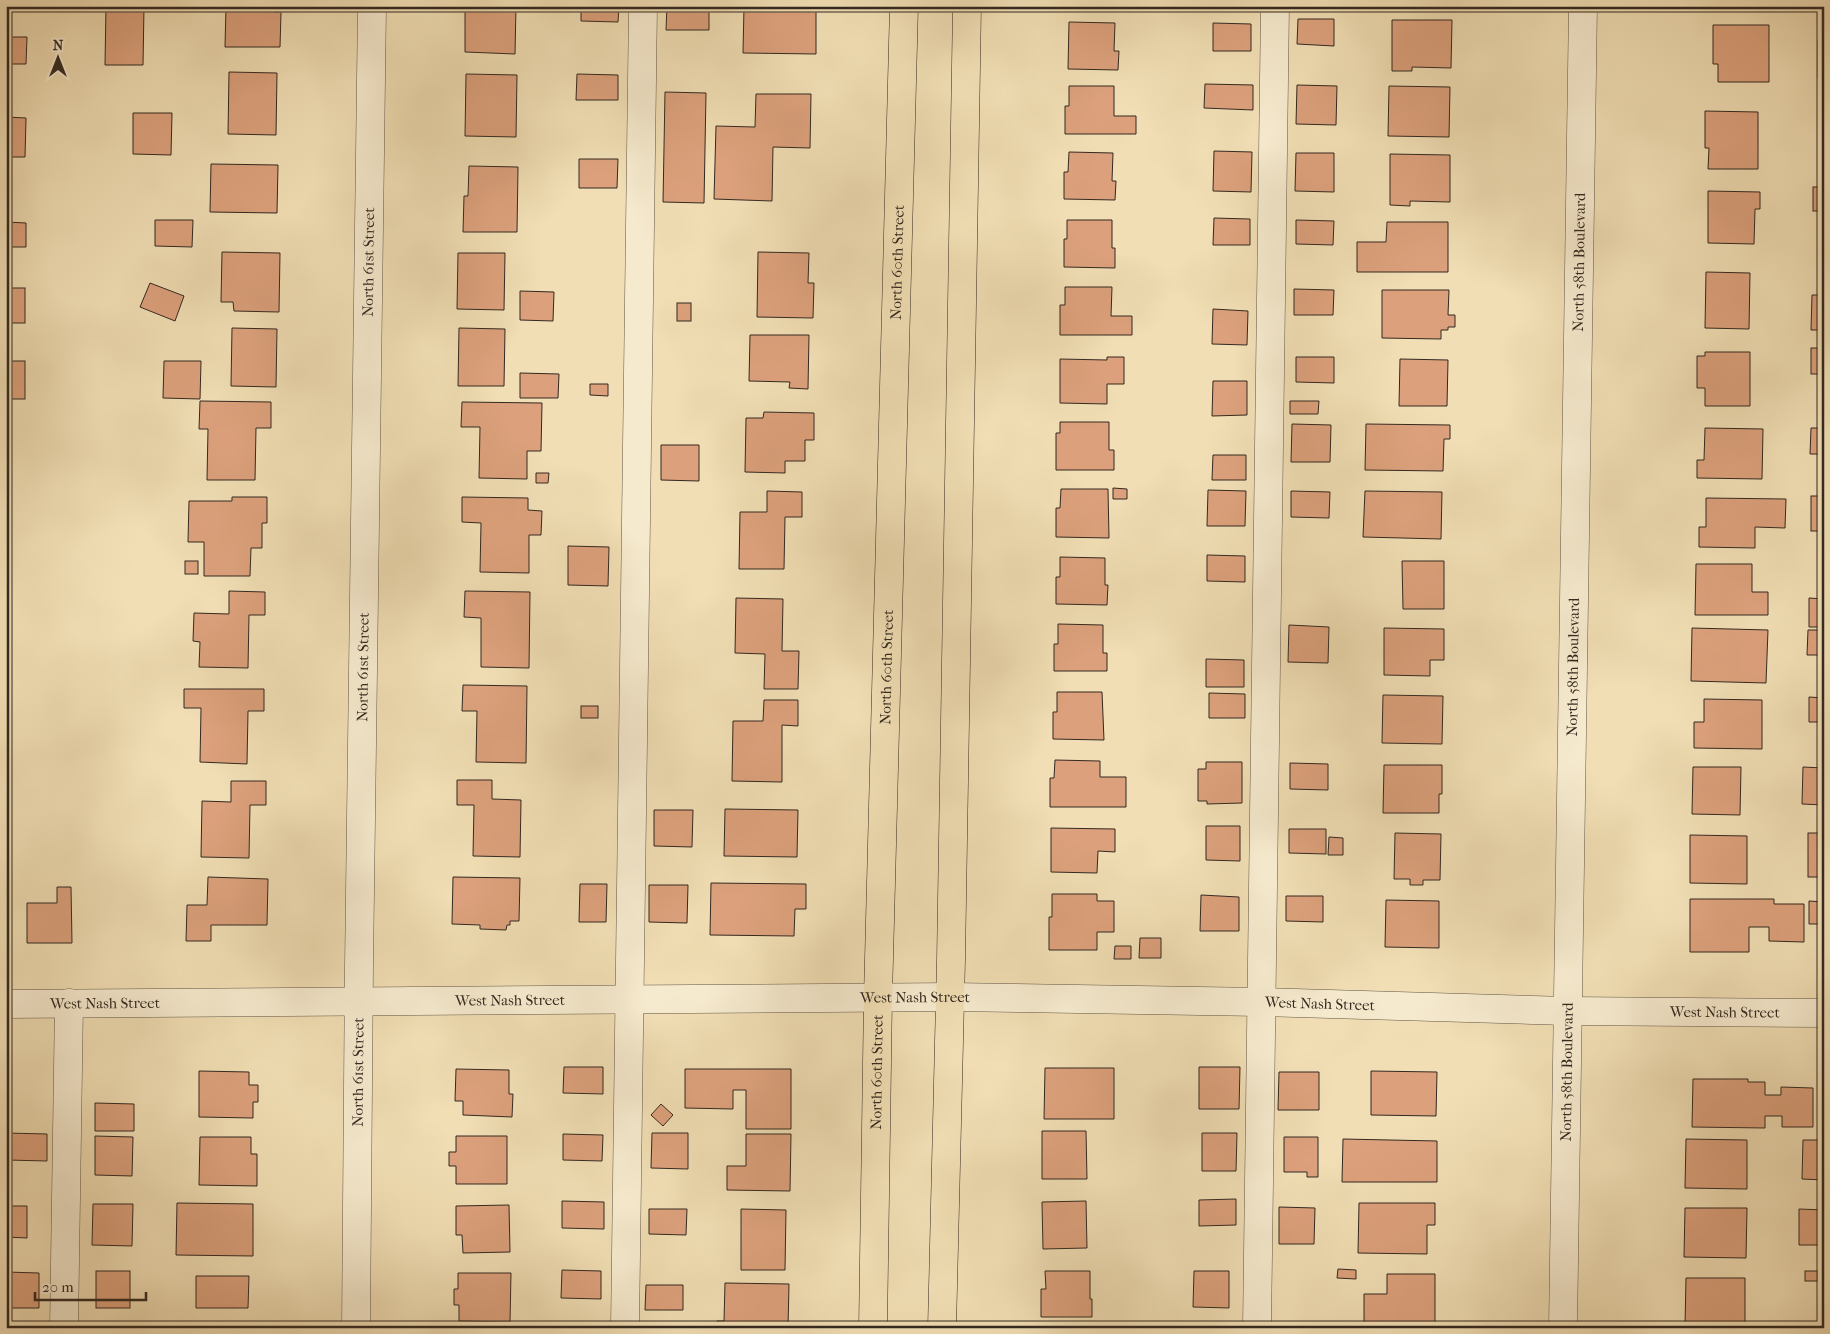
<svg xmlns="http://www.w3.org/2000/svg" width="1830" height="1334" font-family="'IM FELL French Canon',serif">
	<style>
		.building { fill: #dca17c; stroke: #332921 }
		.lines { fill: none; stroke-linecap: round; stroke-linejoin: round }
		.minor-casing { stroke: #625646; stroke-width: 29 }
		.major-casing { stroke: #332921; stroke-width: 29 }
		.minor { stroke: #f6eace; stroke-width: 28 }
		.major { stroke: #f1deb4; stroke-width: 28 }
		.labels { text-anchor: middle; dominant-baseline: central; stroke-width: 4.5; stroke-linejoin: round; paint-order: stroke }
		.street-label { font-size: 15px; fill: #332921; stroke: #f6eace }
	</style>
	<rect width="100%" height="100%" fill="#f1deb4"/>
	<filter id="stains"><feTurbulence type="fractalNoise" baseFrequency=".004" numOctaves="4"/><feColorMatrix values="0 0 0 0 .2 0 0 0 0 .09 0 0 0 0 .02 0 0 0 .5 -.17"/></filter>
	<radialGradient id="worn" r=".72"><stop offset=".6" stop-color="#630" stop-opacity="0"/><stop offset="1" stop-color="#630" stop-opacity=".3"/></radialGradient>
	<g class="building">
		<path d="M106 6H144L143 65H105Z"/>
		<path d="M226 6H274V12H281L280 47H225Z"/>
		<path d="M465 6H516L515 54 465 52Z"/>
		<path d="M581 6H619L618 22 581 21Z"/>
		<path d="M667 6H709V30H666Z"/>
		<path d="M744 6H816V54L743 53Z"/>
		<path d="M1069 6H1116V9L1069 8Z"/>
		<rect x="1219" y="6" width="35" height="5"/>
		<path d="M1714 6H1824V9L1714 8Z"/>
		<path d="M1298 19H1334V46L1297 44Z"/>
		<path d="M1392 20H1452L1451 68 1412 67V71H1392Z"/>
		<path d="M1069 22 1115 23 1114 51H1119L1118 70 1068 69Z"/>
		<path d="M1213 23 1251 24V51H1213Z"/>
		<path d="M1713 25H1769V82H1718V64H1713Z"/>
		<path d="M6 37H27L26 64H6Z"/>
		<rect x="1818" y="41" width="6" height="36"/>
		<path d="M229 72 277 73 276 135 228 134Z"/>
		<path d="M466 74 517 75 516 137 465 136Z"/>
		<path d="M577 74 618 75V100H576Z"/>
		<path d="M1205 84 1253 85V110L1204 108Z"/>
		<path d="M1297 85 1337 86 1336 125 1296 124Z"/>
		<path d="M1069 86H1114V116H1136V134H1065V106H1069Z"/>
		<path d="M1389 86 1450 87 1449 137 1388 136Z"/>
		<path d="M665 92 706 93 704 203 663 202Z"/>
		<path d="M756 94H811L810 148 773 147 772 201 714 199 716 126 755 127Z"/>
		<path d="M1705 111 1758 112V169H1708L1709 148H1705Z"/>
		<path d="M133 113H172L171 155 133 154Z"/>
		<path d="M6 117 26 118 25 157H6Z"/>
		<path d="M1819 132 1824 133V167H1819Z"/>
		<path d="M1214 151 1252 152 1251 192 1213 191Z"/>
		<path d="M1069 152 1113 153 1112 181H1116L1115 200 1064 199V172H1068Z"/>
		<path d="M1296 153H1334V192L1295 191Z"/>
		<path d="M1390 154 1450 155V202L1410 201V206L1390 205Z"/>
		<path d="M579 159H618L617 188H579Z"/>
		<path d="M211 164 278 165 277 213 210 212Z"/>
		<path d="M469 166 518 167 517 232H463L464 196H468Z"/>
		<rect x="1813" y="187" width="11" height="24"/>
		<path d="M1708 191 1760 192V209H1755L1754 244 1708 243Z"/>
		<path d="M1214 218 1250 219V245H1213Z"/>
		<path d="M155 220H193L192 247 155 246Z"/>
		<path d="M1067 220H1112V248H1115V268L1064 267V239H1067Z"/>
		<path d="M1296 220 1334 221 1333 245 1296 244Z"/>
		<path d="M6 222 26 223V247H6Z"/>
		<path d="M1387 222H1448V272H1357V242H1386Z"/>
		<path d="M222 252 280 253 279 312 234 311 233 302H221Z"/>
		<path d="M758 252 809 253 808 283H814L813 318 757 317Z"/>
		<path d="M458 253H505L504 310 457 309Z"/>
		<path d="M1706 272 1750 273 1749 329 1705 328Z"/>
		<path d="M150 283 184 296 175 321 140 307Z"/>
		<path d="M1065 287H1112L1111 316H1132V335H1060V305H1065Z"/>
		<rect x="6" y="288" width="19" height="35"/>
		<path d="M1294 289 1334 290 1333 315H1294Z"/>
		<path d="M1382 290H1449L1448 315H1455V327H1448V330H1441V339L1382 338Z"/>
		<path d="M520 291 554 292 553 321 520 320Z"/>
		<path d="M1812 295H1824V330H1811Z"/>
		<rect x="677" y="303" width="14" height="18"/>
		<path d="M1213 309 1248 311 1247 345 1212 344Z"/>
		<path d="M232 328 277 329 276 387 231 386Z"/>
		<path d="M459 328 505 329 504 386H458Z"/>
		<path d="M750 335H809L808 389 789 388 790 382 749 381Z"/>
		<rect x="1811" y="348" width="13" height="26"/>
		<path d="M1705 352H1750V406H1705V388H1697V356H1705Z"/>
		<path d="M1107 357H1124V384H1107V404L1060 403V359L1107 360Z"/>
		<path d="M1296 357H1334V383L1296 382Z"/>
		<path d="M1400 359 1448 360 1447 406H1399Z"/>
		<rect x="6" y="361" width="19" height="38"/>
		<path d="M164 361H201L200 399 163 398Z"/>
		<path d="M520 373 559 374 558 398H520Z"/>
		<path d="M1213 381H1247V415L1212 416Z"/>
		<path d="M590 384H608V396L590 395Z"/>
		<path d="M200 401 271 402V428H256L255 480H207L208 429H199Z"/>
		<path d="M1290 401H1319L1318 414H1290Z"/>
		<path d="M462 402 542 403 541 451H527V479L479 478 480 427H461Z"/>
		<path d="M764 412 814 413V440H805V461H785V473L745 472 746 418H763Z"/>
		<path d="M1060 422H1109V450H1114V470H1056V433H1060Z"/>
		<path d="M1292 424 1331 425 1330 462H1291Z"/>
		<path d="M1366 424 1450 425V439H1444L1443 471 1365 470Z"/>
		<path d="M1705 428 1763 429 1762 479 1697 478V460H1704Z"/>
		<path d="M1811 428H1824V454H1810Z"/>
		<path d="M661 445H699V481L661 480Z"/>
		<path d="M1213 455H1246V480H1212Z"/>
		<path d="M536 473H549L548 483H536Z"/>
		<path d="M1113 488 1127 489V499H1113Z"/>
		<path d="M1061 489H1108L1109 538 1056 537V508H1060Z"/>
		<path d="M1208 490 1246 491 1245 526H1207Z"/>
		<path d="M767 491 802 492V517H785L784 569H739L740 512H767Z"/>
		<path d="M1291 491 1330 492 1329 518 1291 517Z"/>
		<path d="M1365 491 1442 492 1441 539 1363 537Z"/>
		<rect x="1811" y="496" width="13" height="35"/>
		<path d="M232 497H267V523H262V548H251L250 576H204V542H188L189 501H232Z"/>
		<path d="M462 497 528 498V510L542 511 541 535H529V573L480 572 481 523 462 522Z"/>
		<path d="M1706 498 1786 499 1785 528 1755 527V548L1699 547V527H1706Z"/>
		<path d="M568 546 609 547 608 586 568 585Z"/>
		<path d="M1207 555 1245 556V582L1207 581Z"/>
		<path d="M1060 557 1105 558V585H1108L1107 605 1056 604V577H1060Z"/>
		<rect x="185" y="561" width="13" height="13"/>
		<path d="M1402 561H1444V609H1403Z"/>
		<path d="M1696 564H1752V592H1768V615H1695Z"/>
		<path d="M229 591 265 592V615H249L248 668 199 667 200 642 193 641 194 613 229 614Z"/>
		<path d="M465 591 530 592 529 668 481 667V618L464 617Z"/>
		<path d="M736 598 783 599 782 651H799L798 689H764L765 654 735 653Z"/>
		<path d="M1809 598 1824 599V627H1809Z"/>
		<path d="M1058 624 1103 625V653H1107V671H1054V644H1058Z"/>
		<path d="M1289 625 1329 627 1328 663 1288 662Z"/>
		<path d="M1384 628 1444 629V660H1430V676L1384 675Z"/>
		<path d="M1692 628 1768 630 1766 683 1691 681Z"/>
		<path d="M1808 630H1824V655H1807Z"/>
		<path d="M1206 659 1244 660V687H1206Z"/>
		<path d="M463 685 527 686 526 763 476 762 477 711H462Z"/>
		<path d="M184 689H264V711H248L247 764 200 762 201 708H184Z"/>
		<path d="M1057 692H1102L1104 740 1053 739V712H1057Z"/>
		<path d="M1209 693 1245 694V718H1209Z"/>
		<path d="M1383 695 1443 696 1442 744 1382 743Z"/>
		<path d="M1809 697 1824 698V722H1809Z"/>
		<path d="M1704 699 1762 700V749L1694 748V722H1704Z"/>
		<path d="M764 700H798V726L782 725V782L732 781 733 721H763Z"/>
		<rect x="581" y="706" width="17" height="12"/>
		<path d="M1055 760 1100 761V777H1126V807H1050V778H1054Z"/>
		<path d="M1206 762H1242V803L1207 804V801H1198V769H1206Z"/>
		<path d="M1290 763 1328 764V790L1290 789Z"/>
		<path d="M1384 765H1442V794H1439V813H1383Z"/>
		<path d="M1693 767H1741L1740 815 1692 814Z"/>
		<path d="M1803 767 1824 768V805L1802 804Z"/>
		<path d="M457 780H492V799L521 800 520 857 473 856 474 805H457Z"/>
		<path d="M231 781H266V805H250L249 858 201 857 202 801 231 802Z"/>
		<path d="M725 809 798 810 797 857 724 856Z"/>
		<path d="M654 810H693L692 847 654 846Z"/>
		<path d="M1206 826H1240V861L1206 860Z"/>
		<path d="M1051 828 1115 829V852L1098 851 1097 873 1051 872Z"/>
		<path d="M1289 829H1326V854L1289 853Z"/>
		<path d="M1395 833 1441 834 1440 880H1423V885H1410V879H1394Z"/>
		<rect x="1808" y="833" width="16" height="44"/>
		<path d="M1690 835 1747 836V884L1690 883Z"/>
		<path d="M1329 837 1343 838V855H1328Z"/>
		<path d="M208 877 268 879 267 925H211V941H186L187 905H207Z"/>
		<path d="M453 877 520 878 519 921H510V925H507L506 930 480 929V925L452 924Z"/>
		<path d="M711 883 806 884V909H795L794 936 710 935Z"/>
		<path d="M580 884H607L606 922H579Z"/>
		<path d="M649 885H688L687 923 649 922Z"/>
		<path d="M57 887H71L72 943H27V903H57Z"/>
		<path d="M1052 894H1097V901H1114V932H1097V950H1049V917H1052Z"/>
		<path d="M1201 895 1239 897V931H1200Z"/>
		<path d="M1286 896H1323V922L1286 921Z"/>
		<path d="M1690 899H1774V904H1804V942L1769 941V927H1749V952H1690Z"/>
		<path d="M1386 900 1439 901V948L1385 947Z"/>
		<path d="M1809 901 1824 902V924H1809Z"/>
		<path d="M1140 938H1161V958H1139Z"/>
		<path d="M1115 946H1131V959H1114Z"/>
		<path d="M564 1067H603V1094L563 1093Z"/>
		<path d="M1199 1067H1240L1239 1109H1199Z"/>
		<path d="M1045 1068H1114V1119H1044Z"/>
		<path d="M456 1069 509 1070V1094H513L512 1117 463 1115V1101H455Z"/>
		<path d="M685 1069H791V1129H746V1090H733V1109L685 1108Z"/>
		<path d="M199 1071 249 1072V1085H258V1102H253V1118L199 1117Z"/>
		<path d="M1371 1071 1437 1072 1436 1116 1371 1115Z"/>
		<path d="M1279 1072H1319V1110H1278Z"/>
		<path d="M1693 1079H1748V1082H1765V1095H1781V1087L1813 1088V1127H1782V1116H1765V1128L1692 1127Z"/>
		<path d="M95 1103 134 1104V1131H95Z"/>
		<path d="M661 1104 673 1115 663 1126 651 1115Z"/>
		<path d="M1042 1131H1086L1087 1179H1042Z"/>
		<path d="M6 1133 47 1134V1161L7 1160Z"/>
		<path d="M652 1133H688V1169L651 1168Z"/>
		<path d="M1202 1133H1237L1236 1171H1202Z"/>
		<path d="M563 1134 603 1135 602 1161 563 1160Z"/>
		<path d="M746 1134H791L790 1191 727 1190V1166H746Z"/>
		<path d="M95 1136 133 1137 132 1176 95 1175Z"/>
		<path d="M456 1136H507V1184H456V1166H449V1152H456Z"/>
		<path d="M200 1137H251V1154H257V1186L199 1185Z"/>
		<path d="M1284 1137H1318V1177H1307V1172H1284Z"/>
		<path d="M1343 1139 1437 1141V1182H1342Z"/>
		<path d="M1686 1139 1747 1140V1189L1685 1188Z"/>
		<path d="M1803 1140H1824V1180L1802 1179Z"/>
		<path d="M1236 1199V1225L1199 1226V1200Z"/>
		<path d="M562 1201 604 1202V1229L562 1228Z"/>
		<path d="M1086 1201 1087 1248 1043 1249 1042 1202Z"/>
		<path d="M177 1203 253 1204V1256L176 1255Z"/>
		<path d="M1359 1203H1435V1225H1427V1254L1358 1253Z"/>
		<path d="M93 1204H133L132 1246 92 1245Z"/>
		<path d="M509 1205 510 1252 463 1253 462 1235H456V1206Z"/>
		<path d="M6 1206H27V1238L6 1237Z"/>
		<path d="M1279 1207 1315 1208 1314 1244H1279Z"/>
		<path d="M1685 1208H1747L1746 1258 1684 1257Z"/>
		<path d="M649 1209H687L686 1235 649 1234Z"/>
		<path d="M741 1209 786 1210 785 1270H741Z"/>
		<path d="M1799 1209 1824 1210V1245H1799Z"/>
		<path d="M1338 1269 1356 1270V1279L1337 1278Z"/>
		<path d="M562 1270 601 1271V1299L561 1298Z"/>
		<rect x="96" y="1271" width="34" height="37"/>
		<path d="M1045 1271H1090V1299H1092V1317H1041V1289H1046Z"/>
		<path d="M1194 1271H1229V1308L1193 1307Z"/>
		<rect x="1805" y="1271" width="13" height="10"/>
		<path d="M6 1272 39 1273V1308H6Z"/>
		<path d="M458 1273H511L510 1322 459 1321V1305H454V1289H458Z"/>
		<path d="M1387 1274H1435V1323H1364V1294H1387Z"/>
		<path d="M196 1276H249L248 1308H196Z"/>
		<path d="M1686 1278H1745V1327L1685 1326Z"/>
		<path d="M725 1283 789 1284 788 1328H717V1321H724Z"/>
		<path d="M646 1285H683V1310H645Z"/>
	</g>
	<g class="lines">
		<g class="minor-casing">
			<g id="minor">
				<path id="s1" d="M6 1004 951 997 1261 1002 1567 1011 1824 1013"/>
				<path d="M64 1328 69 1003"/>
				<path id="s2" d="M356 1328 359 966 372 6"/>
				<path d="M625 1328 643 6"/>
				<path d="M1257 1328 1275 6"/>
				<path id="s3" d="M1563 1328 1583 6"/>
			</g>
		</g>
		<g class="major-casing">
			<g id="major">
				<path id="s4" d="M873 1328 878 997 904 6"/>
				<path d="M942 1328 951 960 967 6"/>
			</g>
		</g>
		<use href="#minor" class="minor"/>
		<use href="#major" class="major"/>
	</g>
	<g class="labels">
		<g class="street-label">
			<text stroke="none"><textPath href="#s2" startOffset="1066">North 61st Street</textPath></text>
			<text stroke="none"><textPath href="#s4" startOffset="1066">North 60th Street</textPath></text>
			<text stroke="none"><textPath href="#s3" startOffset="1066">North 58th Boulevard</textPath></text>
			<text stroke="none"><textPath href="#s2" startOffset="661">North 61st Street</textPath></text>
			<text stroke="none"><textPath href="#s4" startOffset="661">North 60th Street</textPath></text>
			<text stroke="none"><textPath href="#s3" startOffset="661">North 58th Boulevard</textPath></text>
			<text stroke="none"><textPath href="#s1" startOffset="909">West Nash Street</textPath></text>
			<text stroke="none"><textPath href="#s1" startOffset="504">West Nash Street</textPath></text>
			<text stroke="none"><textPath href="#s1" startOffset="99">West Nash Street</textPath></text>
			<text stroke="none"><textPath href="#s1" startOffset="1314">West Nash Street</textPath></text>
			<text stroke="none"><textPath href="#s1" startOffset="1719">West Nash Street</textPath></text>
			<text stroke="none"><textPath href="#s2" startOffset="256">North 61st Street</textPath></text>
			<text stroke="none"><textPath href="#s4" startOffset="256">North 60th Street</textPath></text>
			<text stroke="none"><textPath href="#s3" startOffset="256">North 58th Boulevard</textPath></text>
		</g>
	</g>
	<rect width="1830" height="1334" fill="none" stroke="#f1deb4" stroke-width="25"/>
	<rect x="8" y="8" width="1815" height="1319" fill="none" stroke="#332921" stroke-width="2.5"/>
	<rect x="12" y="12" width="1805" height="1309" fill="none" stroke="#332921"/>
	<g transform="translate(58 58)" stroke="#f6eace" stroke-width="4" paint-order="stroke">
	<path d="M0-4L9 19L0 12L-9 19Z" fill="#332921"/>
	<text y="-8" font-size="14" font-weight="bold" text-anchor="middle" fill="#332921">N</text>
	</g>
	<path d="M35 1292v8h111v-8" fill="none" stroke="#332921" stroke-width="2.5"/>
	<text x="42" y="1292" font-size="15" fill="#332921" stroke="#f6eace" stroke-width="4" paint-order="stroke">20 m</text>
	<rect width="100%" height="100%" filter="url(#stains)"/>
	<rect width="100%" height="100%" fill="url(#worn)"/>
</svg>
